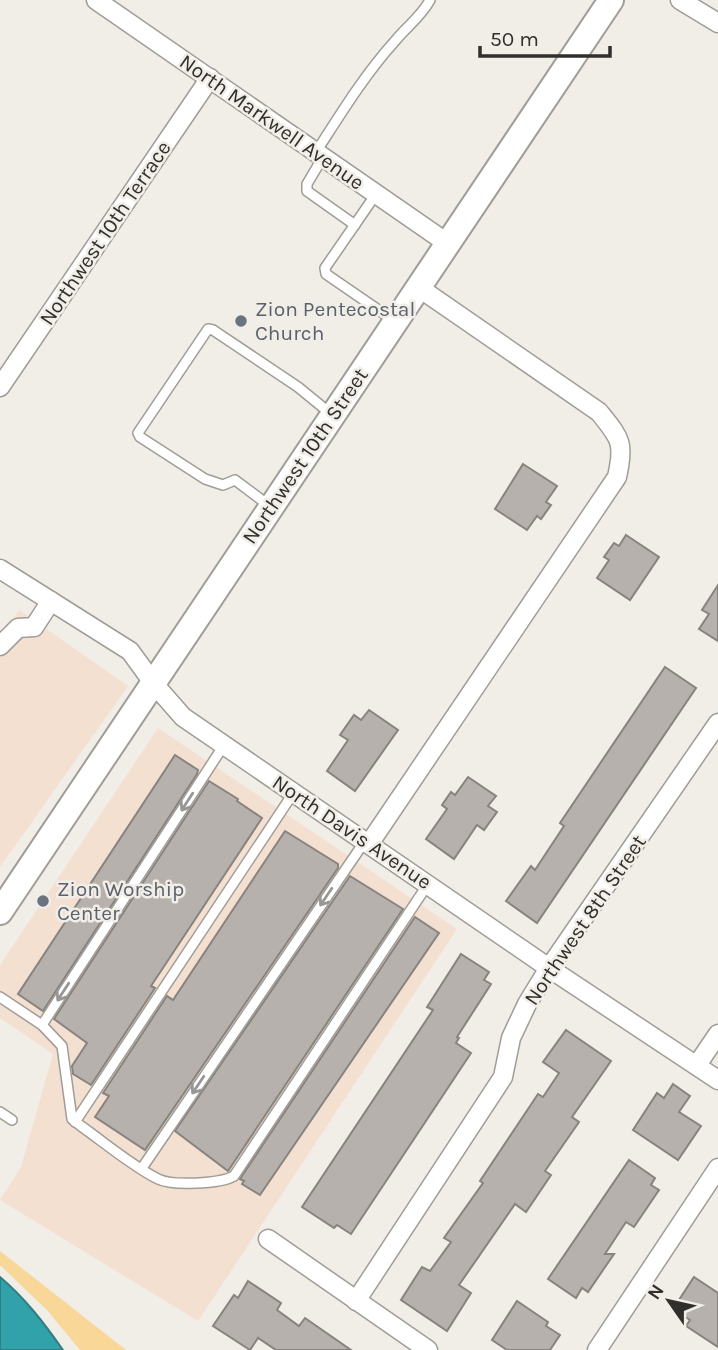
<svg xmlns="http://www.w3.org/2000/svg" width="718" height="1350" font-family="Karla,sans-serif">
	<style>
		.commercial { fill: #f4e0d1 }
		.green { fill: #f8d799 }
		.water { fill: #31a1aa; stroke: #317f84; stroke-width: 2 }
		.building { fill: #b6b1ac; stroke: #88837e; stroke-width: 2 }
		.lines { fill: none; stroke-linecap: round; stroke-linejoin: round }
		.lane-casing { stroke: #a09d97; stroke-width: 12 }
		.street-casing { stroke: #a09d97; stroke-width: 21 }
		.secondary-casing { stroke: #a09d97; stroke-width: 28 }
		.lane { stroke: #fff; stroke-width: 9 }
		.street { stroke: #fff; stroke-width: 18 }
		.secondary { stroke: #fff; stroke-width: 24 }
		.oneway { stroke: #989796 }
		.worship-dot { fill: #6b7280; stroke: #f1ede7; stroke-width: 2.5 }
		.labels { text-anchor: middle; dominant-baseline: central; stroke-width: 5; stroke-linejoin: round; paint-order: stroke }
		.street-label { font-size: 21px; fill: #302f2c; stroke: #f1ede7 }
		.worship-label { font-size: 21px; fill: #5b616d; stroke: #f1ede7; text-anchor: start }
	</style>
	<rect width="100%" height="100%" fill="#f1ede7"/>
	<g class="commercial">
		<path d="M19 610 128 686 0 867V638Z"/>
		<path d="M158 728 457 929 198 1321 0 1200 21 1167 53 1054 0 1018V965Z"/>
	</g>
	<path class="green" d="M0 1251 126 1350H80L47 1310 0 1265Z"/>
	<path class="water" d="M0 1277C25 1298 44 1323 63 1350H0Z"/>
	<g class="building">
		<path d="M523 464 557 486 546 502 551 505 541 519 537 516 527 530 495 509Z"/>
		<path d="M626 535 659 557 630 600 597 578 609 560 604 557 614 543 619 546Z"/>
		<path d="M718 585V641L699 629 709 614 702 610Z"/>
		<path d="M665 667 696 688 537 923 506 901 531 866 535 870 564 826 560 823Z"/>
		<path d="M369 710 398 730 355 791 327 771 348 740 340 735 354 715 361 720Z"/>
		<path d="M175 755 198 770 197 774 43 1011 18 994Z"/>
		<path d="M468 777 496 796 488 806 497 812 484 830 477 825 454 859 426 839 447 809 442 805 451 792 455 795Z"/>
		<path d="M209 781 238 799 237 801 262 818 151 986 155 988 91 1085 73 1074 72 1066 87 1043 54 1019Z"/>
		<path d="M285 831 338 864V868L145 1150 95 1117 109 1096 103 1093 167 996 173 1000Z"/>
		<path d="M350 876 403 909 228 1171 175 1131Z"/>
		<path d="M415 917 439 933 260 1195 242 1184 244 1181 240 1179Z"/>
		<path d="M461 954 489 972 484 980 491 984 457 1037 459 1038 456 1043 471 1053 351 1234 337 1225 334 1228 302 1207 433 1010 427 1007Z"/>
		<path d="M566 1030 611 1061 572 1117 579 1122 545 1171 551 1175 526 1212 515 1204 459 1285 471 1293 447 1331 401 1300 422 1267 430 1271 451 1242 444 1238 483 1183 480 1181 538 1094 543 1097 559 1073 543 1062Z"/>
		<path d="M673 1084 690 1096 679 1112 701 1126 678 1160 633 1130 657 1093 664 1098Z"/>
		<path d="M629 1160 655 1178 651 1185 659 1190 634 1227 626 1222 605 1254H614L588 1292 582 1288 576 1298 548 1279Z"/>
		<path d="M694 1277 718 1293V1347L686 1326 690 1320 673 1309Z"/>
		<path d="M248 1281 281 1303 277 1310 299 1326 305 1318 351 1350H276L258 1338 250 1350 213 1326 234 1295 238 1298Z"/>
		<path d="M517 1301 548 1322 546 1326 560 1335 550 1350H507L492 1340Z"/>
	</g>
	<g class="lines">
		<g class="lane-casing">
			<g id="lane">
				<path d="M316 152C340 115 365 74 395 41 407 26 421 17 430 0"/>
				<path d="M323 157 307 184V191L355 225"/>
				<path d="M376 194 325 268 326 274 393 320"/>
				<path d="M271 507 235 480 223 485 205 479 140 437 138 433 208 329 213 330 298 387 331 414"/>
				<path d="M0 997 42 1025 62 1046 72 1119 81 1126C105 1143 132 1166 158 1179 172 1186 220 1184 234 1176L428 884"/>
				<path d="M42 1025 224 745"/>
				<path d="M0 1112 12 1120"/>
				<path d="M75 1122 294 792"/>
				<path d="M142 1168 365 841"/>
			</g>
		</g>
		<g class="street-casing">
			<g id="street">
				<path d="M96 0 447 243"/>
				<path d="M680 0 718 23"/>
				<path d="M0 387 210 78"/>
				<path d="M0 569 130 651 154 684 183 717 549 968 718 1080"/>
				<path d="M0 646 18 628 34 627 51 601"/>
				<path d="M369 844 617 477C625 442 620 438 599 412L418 287"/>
				<path d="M697 1065 718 1034"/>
				<path d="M268 1239 428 1350"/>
				<path d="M356 1301 503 1077 511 1038 527 1004 549 968 718 723"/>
				<path d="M597 1350 718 1168"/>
			</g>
		</g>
		<g class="secondary-casing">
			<path id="secondary" d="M0 912 611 0"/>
		</g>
		<use href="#lane" class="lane"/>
		<use href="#street" class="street"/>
		<use href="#secondary" class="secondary"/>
	</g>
	<defs><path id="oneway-shaft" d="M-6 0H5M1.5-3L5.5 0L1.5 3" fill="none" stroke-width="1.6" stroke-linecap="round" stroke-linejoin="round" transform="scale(1.75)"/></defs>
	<g class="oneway">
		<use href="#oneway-shaft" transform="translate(187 802) rotate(123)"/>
		<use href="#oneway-shaft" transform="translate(326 897) rotate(124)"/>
		<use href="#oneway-shaft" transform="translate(63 992) rotate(123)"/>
		<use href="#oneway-shaft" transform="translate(198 1085) rotate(124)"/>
	</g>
	<g class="worship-dot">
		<circle cx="241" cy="321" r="7"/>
		<circle cx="43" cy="901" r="7"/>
	</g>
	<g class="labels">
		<g class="street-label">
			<text transform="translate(272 122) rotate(35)">North Markwell Avenue</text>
			<text transform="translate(105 233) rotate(-56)">Northwest 10th Terrace</text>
			<text transform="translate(305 456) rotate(-56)">Northwest 10th Street</text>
			<text transform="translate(352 832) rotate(34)">North Davis Avenue</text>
			<text transform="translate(585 920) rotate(-56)">Northwest 8th Street</text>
		</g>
		<g class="worship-label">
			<text x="255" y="309">Zion Pentecostal<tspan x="255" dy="24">Church</tspan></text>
			<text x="57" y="889">Zion Worship<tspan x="57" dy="24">Center</tspan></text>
		</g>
	</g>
	<g transform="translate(669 1301) rotate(304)" stroke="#f1ede7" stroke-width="5" paint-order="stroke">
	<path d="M0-5L12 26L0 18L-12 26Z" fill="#302f2c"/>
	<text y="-10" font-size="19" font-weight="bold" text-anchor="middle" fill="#302f2c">N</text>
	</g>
	<path d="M480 46v10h130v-10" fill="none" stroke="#302f2c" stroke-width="3.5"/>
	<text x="490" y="46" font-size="21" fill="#302f2c" stroke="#f1ede7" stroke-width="5" paint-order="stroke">50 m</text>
</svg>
